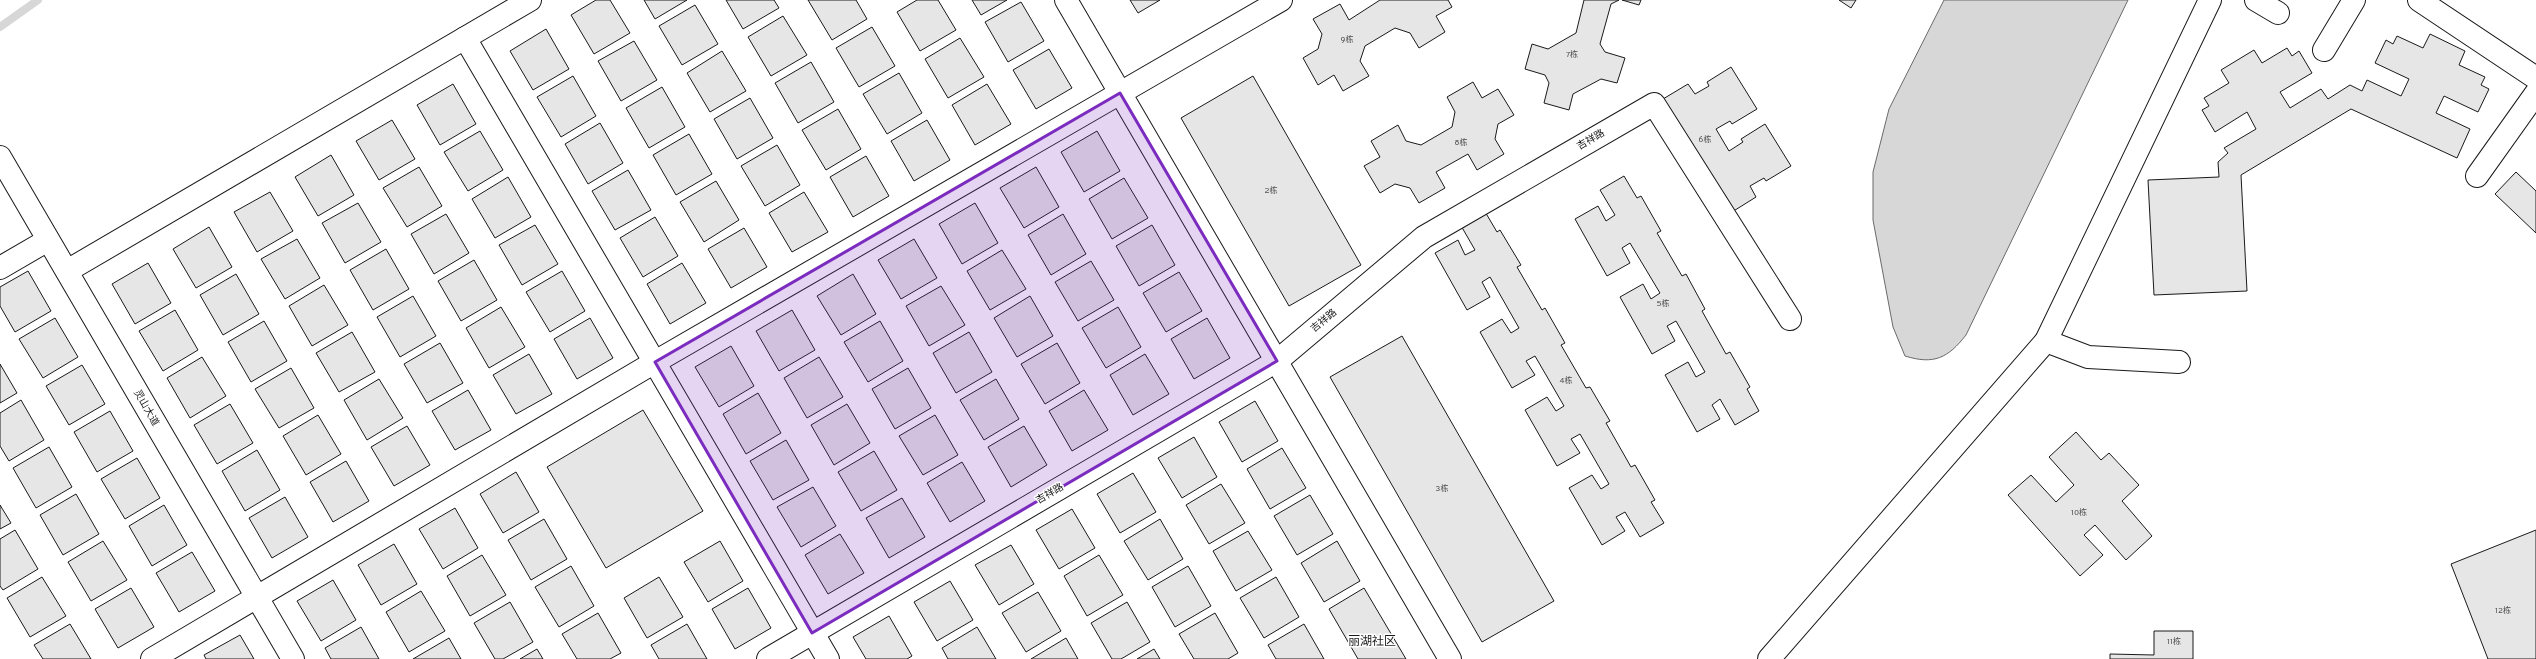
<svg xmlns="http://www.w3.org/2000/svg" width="2536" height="659" font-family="Overpass,'Noto Sans SC',sans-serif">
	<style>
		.water { fill: #d7d7d7; stroke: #6a6a6a }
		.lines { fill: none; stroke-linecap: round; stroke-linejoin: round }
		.stream { stroke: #d7d7d7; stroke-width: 8 }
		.building { fill: #e6e6e6; stroke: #1a1a1a }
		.minor-casing { stroke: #1a1a1a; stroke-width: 24 }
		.minor { stroke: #fff; stroke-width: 22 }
		.marked { fill: #7b2cbf; fill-opacity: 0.2; stroke: #7b2cbf; stroke-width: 3; stroke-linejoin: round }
		.labels { text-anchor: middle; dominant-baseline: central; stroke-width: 3; stroke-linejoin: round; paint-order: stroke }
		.number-label { font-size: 8px; fill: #4d4d4d }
		.street-label { font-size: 10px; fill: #1a1a1a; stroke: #fff }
		.quarter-label { font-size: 12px; fill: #1a1a1a; stroke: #fff }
	</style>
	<rect width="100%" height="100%" fill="#fff"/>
	<path class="water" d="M1944 0H2128L1966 335C1948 358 1934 365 1905 356L1893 327 1873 220V172L1889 109Z"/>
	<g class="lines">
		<path class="stream" d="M0 27 38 0"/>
	</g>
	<g class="building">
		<path d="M596 0H610L630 33 594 54 571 15Z"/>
		<path d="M644 0H687L655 19Z"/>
		<path d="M726 0H774L779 8 743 29Z"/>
		<path d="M808 0H856L867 19 832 40Z"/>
		<path d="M917 0H938L956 30 920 51 897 12Z"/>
		<path d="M972 0H1007L981 15Z"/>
		<path d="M1130 0H1160L1138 13Z"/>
		<path d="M1380 0H1448L1452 7 1436 16 1445 32 1419 48 1410 33 1395 28 1365 46 1360 61 1369 76 1343 91 1334 75 1318 85 1303 58 1318 49 1322 34 1313 19 1340 4 1349 20Z"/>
		<path d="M1584 0H1619L1611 4 1600 44 1605 52 1625 58 1617 83 1601 79 1573 94 1569 110 1544 103 1549 83 1545 75 1525 69 1532 44 1548 49 1576 33Z"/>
		<path d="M1622 0H1641L1639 5Z"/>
		<path d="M1839 0H1856L1851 8Z"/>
		<path d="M1021 2 1044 41 1008 62 985 22Z"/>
		<path d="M695 5 718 44 682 65 659 26Z"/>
		<path d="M783 16 807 55 771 76 748 37Z"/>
		<path d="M872 27 895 66 859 87 836 48Z"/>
		<path d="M546 29 569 69 533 90 510 51Z"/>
		<path d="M2430 34 2465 51 2459 65 2485 77 2481 85 2489 89 2478 112 2444 96 2436 113 2470 129 2457 158 2351 109 2241 175 2247 291 2154 295 2148 180 2219 177 2218 162 2228 153 2224 148 2256 129 2247 112 2215 132 2202 110 2209 106 2204 98 2229 83 2221 70 2254 50 2262 63 2287 48 2292 56 2299 51 2312 73 2280 92 2290 108 2321 89 2328 99 2350 85 2362 91 2367 80 2401 96 2409 79 2375 63 2386 40 2393 44 2397 36 2423 48Z"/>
		<path d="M960 38 984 77 948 98 925 59Z"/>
		<path d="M634 41 657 80 621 101 598 61Z"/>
		<path d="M1049 49 1072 88 1036 109 1013 70Z"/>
		<path d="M722 51 746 91 710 112 687 73Z"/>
		<path d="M811 62 834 102 798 123 775 83Z"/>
		<path d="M1731 67 1757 109 1732 124 1730 121 1716 129 1729 151 1743 142 1741 139 1765 124 1791 166 1766 181 1764 178 1750 186 1756 197 1732 212 1663 99 1688 84 1695 94 1709 86 1707 82Z"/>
		<path d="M899 73 922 113 887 134 863 94Z"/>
		<path d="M573 76 596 116 561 137 537 97Z"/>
		<path d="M1253 76 1361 265 1289 306 1181 118Z"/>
		<path d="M1473 82 1482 98 1498 89 1514 115 1498 124 1495 139 1504 154 1477 170 1468 154 1436 172 1445 188 1419 203 1410 188 1395 184 1380 193 1364 166 1380 157 1371 141 1398 125 1406 141 1421 145 1452 127 1455 112 1447 97Z"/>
		<path d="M453 84 476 124 440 145 417 105Z"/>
		<path d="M987 84 1011 124 975 145 952 105Z"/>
		<path d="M662 87 685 127 649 148 626 108Z"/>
		<path d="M750 98 773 138 737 159 714 119Z"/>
		<path d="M838 109 861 149 826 170 802 130Z"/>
		<path d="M392 120 415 159 379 180 356 141Z"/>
		<path d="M927 120 950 160 914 181 891 141Z"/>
		<path d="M600 123 623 163 588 184 565 144Z"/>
		<path d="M480 131 503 170 468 191 444 152Z"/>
		<path d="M1097 131 1120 171 1084 192 1061 152Z"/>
		<path d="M689 134 712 174 676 195 653 155Z"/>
		<path d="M777 145 800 185 765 206 741 166Z"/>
		<path d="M331 155 354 195 318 216 295 177Z"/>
		<path d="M866 156 889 196 853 217 830 177Z"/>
		<path d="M419 167 442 206 407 227 383 188Z"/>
		<path d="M1036 167 1059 207 1024 228 1000 188Z"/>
		<path d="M628 170 651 210 615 230 592 191Z"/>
		<path d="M2516 172 2536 191V233L2495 194Z"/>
		<path d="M1624 176 1637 198 1641 196 1661 231 1657 233 1682 276 1686 274 1705 309 1702 311 1726 354 1730 352 1750 387 1747 389 1759 411 1735 425 1720 399 1712 405 1720 419 1697 432 1665 375 1688 362 1696 377 1705 372 1676 321 1667 326 1675 341 1652 354 1620 297 1643 284 1651 299 1660 293 1630 243 1622 248 1630 263 1607 276 1575 219 1598 206 1606 221 1615 215 1600 190Z"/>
		<path d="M508 177 531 217 495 238 472 199Z"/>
		<path d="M1124 178 1148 218 1112 239 1089 199Z"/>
		<path d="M716 181 739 220 704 242 680 202Z"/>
		<path d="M270 192 293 231 257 252 234 212Z"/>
		<path d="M804 192 828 232 792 252 769 213Z"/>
		<path d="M358 203 381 242 345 263 322 223Z"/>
		<path d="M975 203 998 243 962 264 939 224Z"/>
		<path d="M1484 210 1497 232 1500 230 1521 265 1517 267 1542 310 1545 308 1565 343 1561 345 1586 388 1590 387 1610 421 1606 423 1631 467 1635 465 1655 500 1651 502 1664 523 1640 537 1625 512 1616 517 1625 531 1602 545 1569 488 1592 475 1601 489 1609 484 1580 434 1571 439 1580 453 1557 466 1525 410 1547 397 1556 411 1564 406 1535 356 1526 361 1535 375 1512 388 1480 332 1502 319 1511 333 1519 328 1490 277 1482 282 1490 297 1467 310 1435 253 1458 240 1465 255 1475 250 1460 224Z"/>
		<path d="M446 214 469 253 434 274 411 234Z"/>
		<path d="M1063 214 1086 254 1051 275 1028 235Z"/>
		<path d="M655 217 678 256 643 277 620 238Z"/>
		<path d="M535 225 558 264 522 285 499 245Z"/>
		<path d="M1152 225 1175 265 1139 286 1116 246Z"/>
		<path d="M209 227 232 267 196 288 173 249Z"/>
		<path d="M744 228 767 267 731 288 708 249Z"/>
		<path d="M297 239 320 278 285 299 261 259Z"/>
		<path d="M914 239 937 278 901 299 878 260Z"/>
		<path d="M386 249 409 289 373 310 350 270Z"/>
		<path d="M1002 250 1026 289 990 310 967 271Z"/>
		<path d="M474 260 497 300 461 321 438 281Z"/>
		<path d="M1091 261 1114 300 1078 321 1055 282Z"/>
		<path d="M148 263 171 303 135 324 112 284Z"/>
		<path d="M682 263 706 303 670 324 647 284Z"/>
		<path d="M28 271 51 311 15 332 0 306V287Z"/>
		<path d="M562 271 585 311 550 332 526 292Z"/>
		<path d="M1179 272 1202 311 1166 332 1143 293Z"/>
		<path d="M236 274 259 314 223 335 200 295Z"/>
		<path d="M853 274 876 314 841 335 817 296Z"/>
		<path d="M324 285 348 325 312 346 289 306Z"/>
		<path d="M941 286 965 325 929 346 906 306Z"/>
		<path d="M413 296 436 336 400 357 377 317Z"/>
		<path d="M1030 296 1053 336 1017 357 994 318Z"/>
		<path d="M501 307 525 347 489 368 466 328Z"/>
		<path d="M1118 307 1141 347 1106 368 1082 328Z"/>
		<path d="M175 310 198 350 163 371 139 331Z"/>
		<path d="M792 310 815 350 779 371 756 331Z"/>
		<path d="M55 318 78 357 43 378 19 339Z"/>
		<path d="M590 318 613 358 577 379 554 339Z"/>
		<path d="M1207 318 1230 358 1194 379 1171 339Z"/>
		<path d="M264 321 287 361 251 382 228 342Z"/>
		<path d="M880 321 903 361 868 382 844 342Z"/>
		<path d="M352 332 375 372 339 392 316 353Z"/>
		<path d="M969 332 992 372 956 393 933 353Z"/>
		<path d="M1402 336 1554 601 1482 642 1330 377Z"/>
		<path d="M440 343 463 383 427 403 404 364Z"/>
		<path d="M1057 343 1080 383 1045 404 1021 364Z"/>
		<path d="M731 346 754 386 719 407 695 367Z"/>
		<path d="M529 354 552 394 516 414 493 375Z"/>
		<path d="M1145 354 1169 394 1133 415 1110 375Z"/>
		<path d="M202 357 226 396 190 418 167 378Z"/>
		<path d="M819 357 843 397 807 418 784 378Z"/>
		<path d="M0 364 17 393 0 403Z"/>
		<path d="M82 365 105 404 69 425 46 386Z"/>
		<path d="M291 368 314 408 279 428 255 389Z"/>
		<path d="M908 368 931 408 895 429 872 389Z"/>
		<path d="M379 379 403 418 367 440 344 400Z"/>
		<path d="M996 379 1019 419 984 440 960 400Z"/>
		<path d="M468 390 491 430 455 450 432 411Z"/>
		<path d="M1084 390 1108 430 1072 451 1049 411Z"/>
		<path d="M758 393 781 433 746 454 723 414Z"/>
		<path d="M21 400 44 440 9 461 0 446V413Z"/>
		<path d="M1255 401 1278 441 1242 462 1219 422Z"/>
		<path d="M230 404 253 443 217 464 194 425Z"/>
		<path d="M847 404 870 443 834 465 811 425Z"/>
		<path d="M643 410 703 511 606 568 547 467Z"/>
		<path d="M110 411 133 451 97 472 74 432Z"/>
		<path d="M318 415 341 454 306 475 283 436Z"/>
		<path d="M935 415 958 455 923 475 899 436Z"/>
		<path d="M407 426 430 465 394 486 371 447Z"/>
		<path d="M1024 426 1047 465 1011 487 988 447Z"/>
		<path d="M2076 432 2101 460 2109 453 2139 485 2122 501 2152 536 2126 560 2095 525 2084 535 2103 555 2080 576 2008 495 2031 475 2056 502 2074 485 2049 457Z"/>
		<path d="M1194 437 1217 477 1182 498 1158 458Z"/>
		<path d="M786 440 809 480 773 500 750 461Z"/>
		<path d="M49 447 72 487 36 508 13 468Z"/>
		<path d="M1282 448 1306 488 1270 509 1247 469Z"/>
		<path d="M257 450 280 490 245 511 222 471Z"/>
		<path d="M874 451 897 490 861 511 838 472Z"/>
		<path d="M137 458 160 498 125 519 101 479Z"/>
		<path d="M346 461 369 501 333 522 310 482Z"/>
		<path d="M962 462 985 501 950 522 927 483Z"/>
		<path d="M516 472 539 512 503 533 480 494Z"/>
		<path d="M1133 473 1156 512 1120 533 1097 494Z"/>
		<path d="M1221 484 1245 523 1209 544 1186 505Z"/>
		<path d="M813 487 836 526 801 547 777 507Z"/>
		<path d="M76 494 99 534 63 555 40 515Z"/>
		<path d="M1310 495 1333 534 1297 555 1274 516Z"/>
		<path d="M285 497 308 537 272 558 249 518Z"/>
		<path d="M902 498 925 537 889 558 866 518Z"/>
		<path d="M0 505 11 523 0 529Z"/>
		<path d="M164 505 187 545 152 566 129 526Z"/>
		<path d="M455 508 478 548 443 569 419 529Z"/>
		<path d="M1072 509 1095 548 1059 569 1036 530Z"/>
		<path d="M544 519 567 559 531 580 508 540Z"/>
		<path d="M1160 519 1183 559 1148 580 1124 541Z"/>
		<path d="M15 530 38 569 3 590 0 586V539Z"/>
		<path d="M2536 530V659H2488L2451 564Z"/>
		<path d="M1248 531 1272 570 1236 591 1213 551Z"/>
		<path d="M840 534 864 573 828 594 805 555Z"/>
		<path d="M103 541 127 580 91 601 68 562Z"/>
		<path d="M720 541 743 581 708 602 684 562Z"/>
		<path d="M1337 541 1360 581 1324 602 1301 563Z"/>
		<path d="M394 544 417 584 381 605 358 565Z"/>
		<path d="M1011 545 1034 584 999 605 975 565Z"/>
		<path d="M192 552 215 591 179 612 156 573Z"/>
		<path d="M482 555 506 595 470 616 447 576Z"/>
		<path d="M1099 555 1123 595 1087 616 1064 576Z"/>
		<path d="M571 566 594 606 559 627 535 587Z"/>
		<path d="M1188 566 1211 606 1175 627 1152 587Z"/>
		<path d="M42 577 66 616 30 637 7 598Z"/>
		<path d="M659 577 683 617 647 638 624 598Z"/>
		<path d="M1276 577 1299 617 1264 638 1240 598Z"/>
		<path d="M333 580 356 620 321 641 297 601Z"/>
		<path d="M950 581 973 620 937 641 914 602Z"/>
		<path d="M131 588 154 627 118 648 95 609Z"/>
		<path d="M748 588 771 628 735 649 712 609Z"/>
		<path d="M1364 588 1406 659H1358L1329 609Z"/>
		<path d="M421 591 445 631 409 652 386 612Z"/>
		<path d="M1038 592 1061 631 1026 652 1002 613Z"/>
		<path d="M510 602 533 642 503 659H495L474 623Z"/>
		<path d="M1127 602 1150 642 1121 659H1112L1091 623Z"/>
		<path d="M598 613 621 653 610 659H577L562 634Z"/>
		<path d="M1215 613 1238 653 1228 659H1194L1179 634Z"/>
		<path d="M889 616 912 656 907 659H866L853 637Z"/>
		<path d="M70 624 91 659H43L34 645Z"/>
		<path d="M687 624 707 659H659L651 645Z"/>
		<path d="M1304 624 1324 659H1276L1268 645Z"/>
		<path d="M361 627 379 659H331L325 648Z"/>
		<path d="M977 627 996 659H948L942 648Z"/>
		<path d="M2154 631H2193V659H2110V654L2154 655Z"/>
		<path d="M240 635 254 659H206L204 655Z"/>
		<path d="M449 638 461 659H413Z"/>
		<path d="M1066 638 1078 659H1031Z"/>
		<path d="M537 649 543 659H520Z"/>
		<path d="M1154 649 1160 659H1137Z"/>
	</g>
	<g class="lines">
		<g class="minor-casing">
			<g id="minor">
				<path d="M1066 0 1450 659"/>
				<path d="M2256 0 2278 13"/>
				<path d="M2419 0 2536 78"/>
				<path d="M465 38 828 659"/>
				<path d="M2324 50 2354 0"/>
				<path d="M0 157 293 659"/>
				<path d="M2477 176 2536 93"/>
				<path d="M0 268 48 240"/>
				<path d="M67 271 530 0"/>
				<path d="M2046 341 2088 357 2179 362"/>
				<path d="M152 659 655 362 1281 0"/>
				<path d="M768 659 1277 361 1424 237 1654 104 1790 319"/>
				<path d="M1769 659 2046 341 2210 0"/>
			</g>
		</g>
		<use href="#minor" class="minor"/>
	</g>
	<path class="marked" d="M1120 93 1277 361 812 633 655 362Z"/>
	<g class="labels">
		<g class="number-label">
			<text x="1347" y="40">9栋</text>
			<text x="1572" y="55">7栋</text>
			<text x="1705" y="140">6栋</text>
			<text x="1461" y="143">8栋</text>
			<text x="1271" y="191">2栋</text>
			<text x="1663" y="304">5栋</text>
			<text x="1566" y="381">4栋</text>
			<text x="1442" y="489">3栋</text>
			<text x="2079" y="513">10栋</text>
			<text x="2503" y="611">12栋</text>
			<text x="2174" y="642">11栋</text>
		</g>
		<g class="street-label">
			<text transform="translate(1591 140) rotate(-30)">吉祥路</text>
			<text transform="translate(1324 321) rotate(-40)">吉祥路</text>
			<text transform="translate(146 408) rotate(60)">灵山大道</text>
			<text transform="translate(1050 494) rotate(-30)">吉祥路</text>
		</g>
		<g class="quarter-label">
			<text x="1372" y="642">丽湖社区</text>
		</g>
	</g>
</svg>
